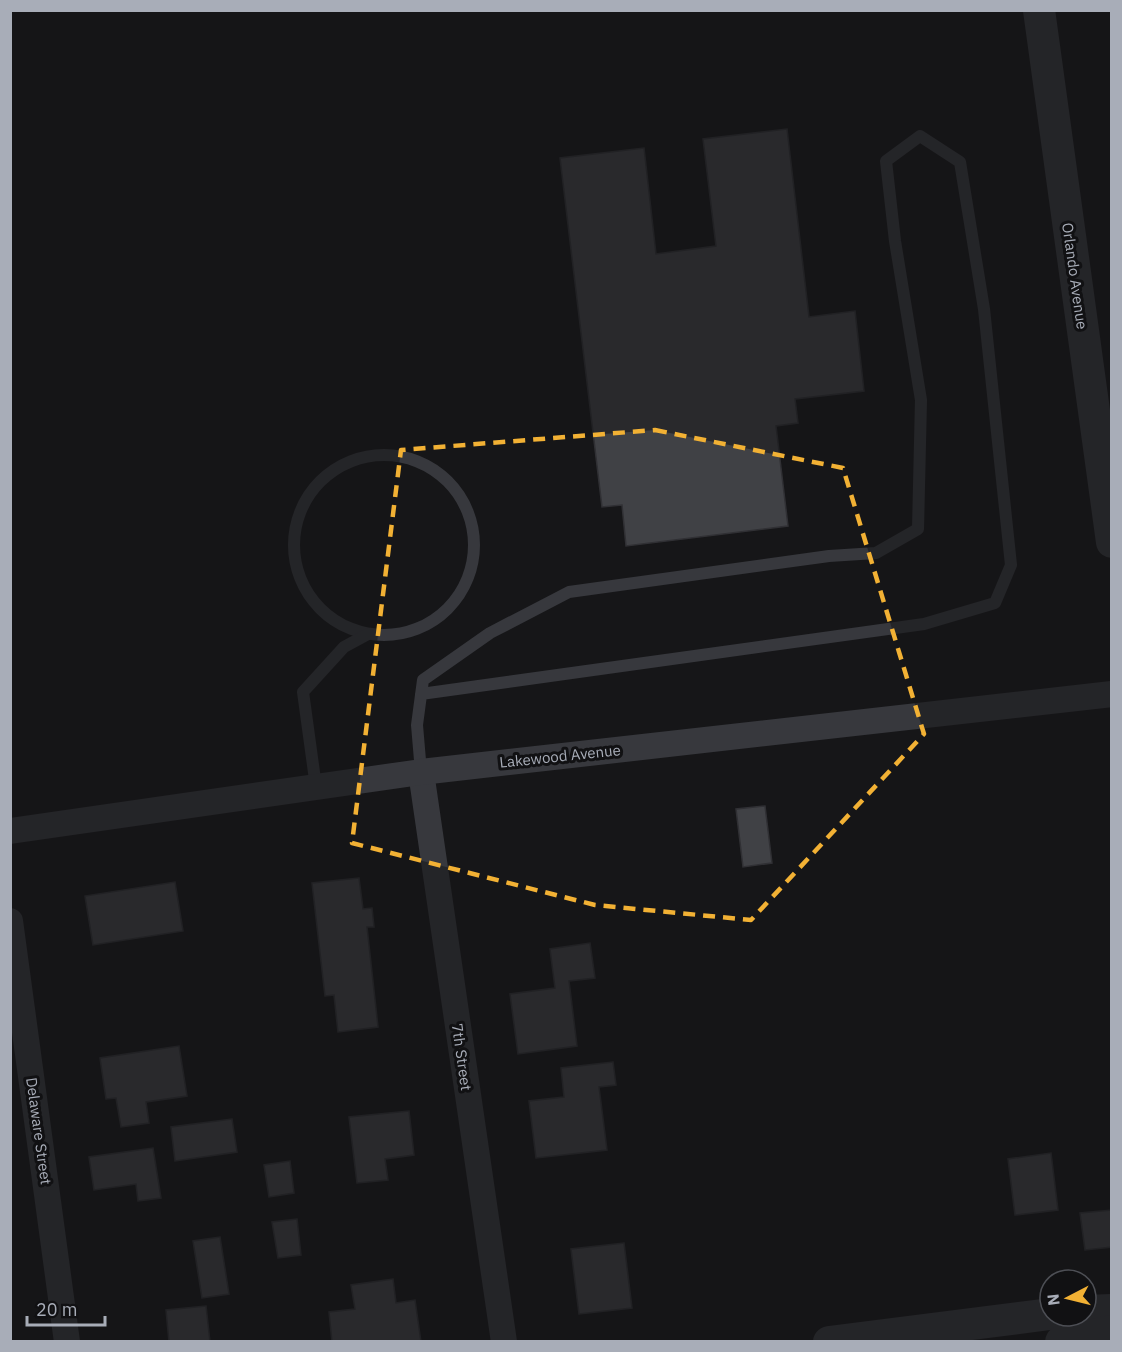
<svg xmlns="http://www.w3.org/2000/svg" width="1122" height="1352" font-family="'IBM Plex Sans',sans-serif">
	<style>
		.building { fill: #404145; stroke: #303034; stroke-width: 1.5 }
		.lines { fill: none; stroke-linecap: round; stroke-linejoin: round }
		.service { stroke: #37383d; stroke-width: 12 }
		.minor { stroke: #37383d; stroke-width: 26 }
		.tertiary { stroke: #37383d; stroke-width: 32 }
		.marked { fill: none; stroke: #f2b134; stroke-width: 4.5; stroke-dasharray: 12 8; stroke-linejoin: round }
		.labels { text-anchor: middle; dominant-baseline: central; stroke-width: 6; stroke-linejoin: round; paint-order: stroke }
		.street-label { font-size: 15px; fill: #a8adb8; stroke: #111113 }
	</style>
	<rect width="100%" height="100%" fill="#161618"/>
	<g class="building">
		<path d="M787 129 809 317 855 311 864 391 795 399 798 423 776 426 788 526 626 546 622 505 602 507 560 158 644 148 656 254 716 246 703 139Z"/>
		<path d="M765 806 772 863 743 867 736 809Z"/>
		<path d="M359 878 363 909 372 908 374 927H367L378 1027 338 1032 334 995 325 996 312 883Z"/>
		<path d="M175 882 183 931 93 945 85 896Z"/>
		<path d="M590 943 595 978 569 981 577 1046 518 1054 510 994 555 988 550 949Z"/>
		<path d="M179 1046 187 1096 146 1102 149 1123 121 1127 116 1098 106 1099 100 1058Z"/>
		<path d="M613 1062 616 1085 599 1087 607 1150 536 1158 529 1101 564 1097 561 1068Z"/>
		<path d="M409 1111 414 1155 385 1159 388 1180 357 1183 349 1117Z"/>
		<path d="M232 1119 237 1152 175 1161 171 1127Z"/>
		<path d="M153 1148 161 1198 138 1201 136 1184 94 1190 89 1157Z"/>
		<path d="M1051 1153 1058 1210 1015 1215 1008 1159Z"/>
		<path d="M290 1161 294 1193 269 1197 264 1165Z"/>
		<path d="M1112 1210V1247L1085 1250 1080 1213Z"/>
		<path d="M297 1219 301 1255 278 1258 272 1222Z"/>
		<path d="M220 1237 229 1294 202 1298 193 1241Z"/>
		<path d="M624 1243 632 1308 579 1314 571 1249Z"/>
		<path d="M393 1279 396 1303 415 1300 421 1342H332L329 1312 355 1309 351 1285Z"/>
		<path d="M206 1306 210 1342H169L166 1310Z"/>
	</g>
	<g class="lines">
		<g class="service">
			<circle cx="384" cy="545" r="90"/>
			<path d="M421 772 417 725 423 680 490 633 569 592 829 556 876 553 918 529 921 400 895 241 886 161 920 136 960 162 984 309 1011 565 995 603 924 624 421 694"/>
			<path d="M316 787 303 692 344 647 368 634"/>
		</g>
		<g class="minor">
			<path d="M421 772 504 1342"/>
			<path d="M10 831 421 772 1112 694"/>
			<path d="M10 921 67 1342"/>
		</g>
		<g class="tertiary">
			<path d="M1039 10 1112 542"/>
			<path d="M1086 1311 1112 1310"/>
			<path d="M829 1342 1050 1314"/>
			<path d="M1061 1342 1112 1331"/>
		</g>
	</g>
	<path d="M0 0H1122V1352H0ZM655 430 843 468 924 734 751 920 595 905 352 843 401 450Z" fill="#161618" fill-opacity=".55" fill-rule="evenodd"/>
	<path class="marked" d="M655 430 843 468 924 734 751 920 595 905 352 843 401 450Z"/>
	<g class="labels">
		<g class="street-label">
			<text transform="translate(1075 276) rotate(82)">Orlando Avenue</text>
			<text transform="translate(560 756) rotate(-6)">Lakewood Avenue</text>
			<text transform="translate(462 1057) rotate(82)">7th Street</text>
			<text transform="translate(39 1131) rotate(82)">Delaware Street</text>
		</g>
	</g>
	<rect width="1122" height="1352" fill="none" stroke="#a8adb8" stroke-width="24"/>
	<g transform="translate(1068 1298) rotate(263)"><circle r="28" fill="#111113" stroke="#4d4f55" stroke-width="1.5"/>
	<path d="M0-4.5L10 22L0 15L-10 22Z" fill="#f2b134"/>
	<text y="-9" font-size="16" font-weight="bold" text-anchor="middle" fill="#a8adb8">N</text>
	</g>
	<path d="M27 1316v9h78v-9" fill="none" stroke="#a8adb8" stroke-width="3"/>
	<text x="36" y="1316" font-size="18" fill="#a8adb8" stroke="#111113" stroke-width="4.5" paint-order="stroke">20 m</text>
</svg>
